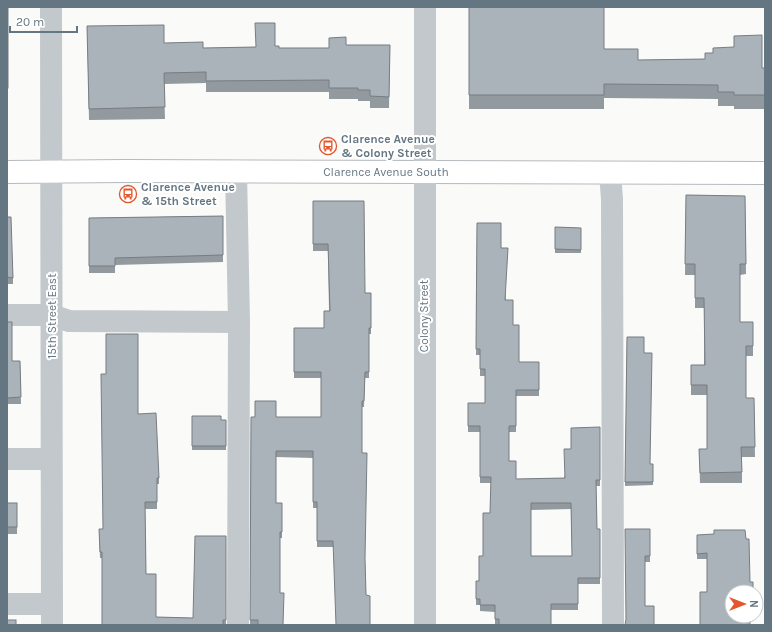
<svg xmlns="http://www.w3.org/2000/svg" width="772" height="632" font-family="Karla,sans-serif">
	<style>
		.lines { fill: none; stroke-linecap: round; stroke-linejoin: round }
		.major-casing { stroke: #b5babe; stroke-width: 24 }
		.minor { stroke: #c3c8cc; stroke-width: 22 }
		.major { stroke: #fff; stroke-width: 22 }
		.wall { fill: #929a9f; fill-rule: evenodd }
		.building { fill: #aab3b9; stroke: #777d82; fill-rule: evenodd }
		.labels { text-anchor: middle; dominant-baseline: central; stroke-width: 4; stroke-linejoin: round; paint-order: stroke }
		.poi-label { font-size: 12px; font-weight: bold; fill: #657683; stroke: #fff; text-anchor: start }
		.street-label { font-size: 12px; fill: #657683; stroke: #fff }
	</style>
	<rect width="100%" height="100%" fill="#fafaf8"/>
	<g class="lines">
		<g class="major-casing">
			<path id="major" d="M7 172 126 171 765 173"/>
		</g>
		<g class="minor">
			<path d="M51 7 52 625"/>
			<path d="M236 171 239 322 238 625"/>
			<path d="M610 173 612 199 613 625"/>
			<path d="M7 315H51L69 321 239 322"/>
			<path d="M7 459H51"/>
			<path d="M7 604H52"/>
			<path d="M425 625V7"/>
		</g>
		<use href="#major" class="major"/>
	</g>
	<g class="wall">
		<rect x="7" y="7" width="1" height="98"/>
		<path d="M469 7 604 49 638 60 705 59 713 53V48L762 68H765V109H734V106H718V99L604 98V109H469Z"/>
		<path d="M87 26 164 43 203 48 256 47 275 46 279 48H329L346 45H390L389 108H370V101H358V99H329V92H206V83L164 84 165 119 89 120Z"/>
		<path d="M686 195 745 196 746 274 740 275V322H753V356H746V398H754L755 457H742V483H700L699 449H707V395H691V365H704V308H695V275H685Z"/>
		<path d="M313 201 365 293H371V334H369V378H365L364 407H362V453L366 595 370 625 333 547H317V508H313V458L276 457V503H282V538H280V593L283 625H250L251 417H321V378H294V328H324L329 311 328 251H313Z"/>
		<path d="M223 216V262L115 265V273H89V218Z"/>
		<path d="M7 217 13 278V284H7Z"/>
		<path d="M477 223 501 248 506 300 513 325 519 362H539V396H516V432H509V461L516 479 564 478 571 449 600 427V486H596L597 529H600V584H578V610H551V625H495V612L480 611V605H476V581H479L490 513 491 483H480V432H468V403H485V376H480V355H476ZM571 509 572 556H531V510Z"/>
		<path d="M555 227 581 228V253H555Z"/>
		<path d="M7 322 12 361H20L21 404H7Z"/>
		<path d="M627 337 650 464H653V485L625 486Z"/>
		<path d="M138 414 159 478V484H157V509H145L146 574 156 617 193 618 226 536V625H102V558H100L99 535 103 529Z"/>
		<path d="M192 416 221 420H226V450H192Z"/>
		<rect x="7" y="503" width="10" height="31"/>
		<path d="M650 529V562H645L625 619Z"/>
		<path d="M697 535 732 592H707V559H697Z"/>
	</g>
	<g class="building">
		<rect x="7" y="7" width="1" height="81"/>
		<path d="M469 7H604V49H638V60L705 59V53H713V48L734 47V36L762 35V68H765V95H734V92H718V85L604 84V95H469Z"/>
		<path d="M255 23H275V46H279V48H329V38L346 37V45H390L389 97 370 96V90H358V88H329V80L206 81V72L164 73 165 107 89 109 87 26 164 25V43L203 42V48L256 47Z"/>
		<path d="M686 195 745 196 746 264H740V322H753V346H746V398H754L755 447H741L742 472 700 473 699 449H707V385H691V365H705L704 298H695V264H685Z"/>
		<path d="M313 201H364L365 293H371V328H369V372H365L364 401H362V453H367L365 558 366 595 370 596V625H336L333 541H317V502H313V451H276V503H282V532H280V593H284L283 625H258V620H250L251 417H255V401H276V417H321V372H294V328H324V311H330L328 244H313Z"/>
		<path d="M223 216V255L115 258V266H89V218Z"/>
		<path d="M7 217H11L13 278 7 277Z"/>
		<path d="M477 223H501V248H508L505 300H513V325H519V362H539V390H516V426H509V461H516V479L565 478 564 449H571V428L600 427V480H596L597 529H600V578H578V604H551V625H499V619H495V605H480V599H476V581H479V556H483V513H490L491 477H480V426H468V403H485V369H480V349H476ZM531 503H571L572 556H531Z"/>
		<path d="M555 227 581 228V250L555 249Z"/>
		<path d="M7 322H12V361H20L21 397 7 398Z"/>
		<path d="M106 334H138V414L156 413 159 478H157V502H145L146 574H156V617L193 618 195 536H226V620H223V625H102V552H100L99 529H103L101 374H106Z"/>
		<path d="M627 337H644V353H652L650 464H653V482H625Z"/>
		<path d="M192 416H221V420H226V446H192Z"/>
		<rect x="7" y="503" width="10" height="24"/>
		<path d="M625 529H650V556H645V606H654V625H625L626 619Z"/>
		<path d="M714 530H745L746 539H749L750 582H753V592H732V616H750V625H700V592H707V553L697 554V535L714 534Z"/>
		<rect x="7" y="620" width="9" height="5"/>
	</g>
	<defs>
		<g id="bus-ring" transform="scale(0.9)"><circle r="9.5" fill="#fff" stroke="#e4572e" stroke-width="1.5"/><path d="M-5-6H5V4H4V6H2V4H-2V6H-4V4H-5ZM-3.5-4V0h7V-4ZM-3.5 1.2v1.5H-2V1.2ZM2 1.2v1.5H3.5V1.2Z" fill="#e4572e"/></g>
	</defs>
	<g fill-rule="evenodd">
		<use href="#bus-ring" x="328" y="146"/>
		<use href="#bus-ring" x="128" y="194"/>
	</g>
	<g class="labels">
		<g class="poi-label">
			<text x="341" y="139">Clarence Avenue<tspan x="341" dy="14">&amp; Colony Street</tspan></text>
			<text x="141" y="187">Clarence Avenue<tspan x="141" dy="14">&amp; 15th Street</tspan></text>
		</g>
		<g class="street-label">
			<text x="386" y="172">Clarence Avenue South</text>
			<text transform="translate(52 316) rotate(-90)">15th Street East</text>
			<text transform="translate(424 316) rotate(-90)">Colony Street</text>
		</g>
	</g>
	<rect width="772" height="632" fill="none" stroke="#657683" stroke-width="16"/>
	<g transform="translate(744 604) rotate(90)"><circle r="19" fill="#ffffff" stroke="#c1c8cd"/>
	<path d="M0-3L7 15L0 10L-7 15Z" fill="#e4572e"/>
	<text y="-6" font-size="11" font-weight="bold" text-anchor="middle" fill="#657683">N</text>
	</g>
	<path d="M10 26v6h67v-6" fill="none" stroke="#657683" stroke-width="2"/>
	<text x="16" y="26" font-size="12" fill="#657683" stroke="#ffffff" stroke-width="3" paint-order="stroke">20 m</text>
</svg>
